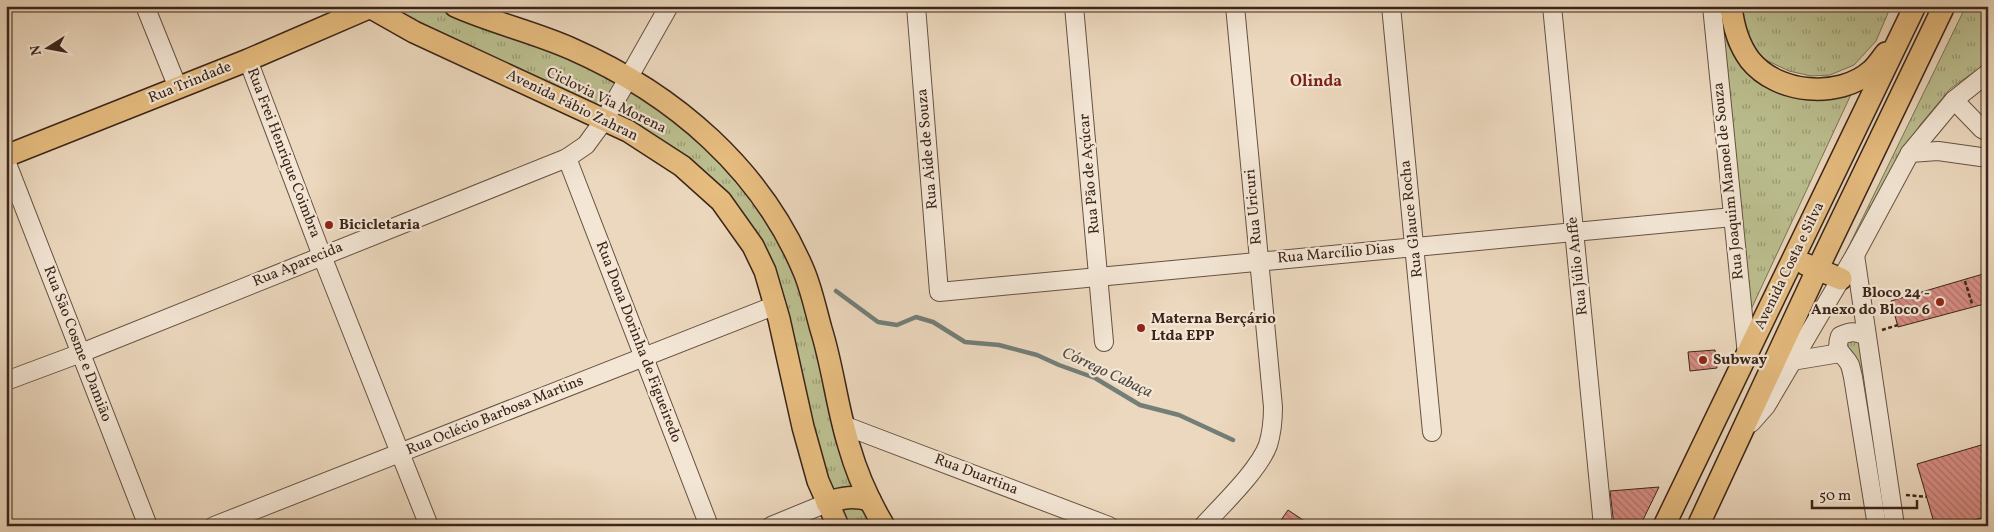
<svg xmlns="http://www.w3.org/2000/svg" width="1994" height="532" font-family="Vollkorn,serif">
	<style>
		.grass { fill: url(#grass-tufts); stroke: #7b7254 }
		.lines { fill: none; stroke-linecap: round; stroke-linejoin: round }
		.stream { stroke: #737e78; stroke-width: 4.5 }
		.building { fill: url(#building-back-hatch); stroke: #3b2519 }
		.minor-casing { stroke: #675242; stroke-width: 20 }
		.major-casing { stroke: #3b2519; stroke-width: 24 }
		.path { stroke: #3b2519; stroke-width: 2.5; stroke-dasharray: 4 2.5; stroke-linecap: butt }
		.minor { stroke: #f3e6d5; stroke-width: 18 }
		.major { stroke: #e6bc7f; stroke-width: 21 }
		.poi-dot { fill: #8f2418; stroke: #f3e6d5; stroke-width: 2 }
		.labels { text-anchor: middle; dominant-baseline: central; stroke-width: 4.5; stroke-linejoin: round; paint-order: stroke }
		.street-label { font-size: 15px; fill: #3b2519; stroke: #f3e6d5 }
		.poi-label { font-size: 15px; font-weight: bold; fill: #3b2519; stroke: #f3e6d5; text-anchor: start }
		.neighbourhood-label { font-size: 16px; font-weight: bold; fill: #7a1f14; stroke: #f3e6d5 }
		.water-label { font-size: 16px; font-style: italic; fill: #524a40; stroke: #f3e6d5 }
	</style>
	<defs>
		<pattern id="grass-tufts" width="24" height="20" patternUnits="userSpaceOnUse" patternTransform="scale(1.25)"><rect width="24" height="20" fill="#bbbe8f"/><path d="M3 7l-1-3M5 7V3M7 7l1-3M15 17l-1-3M17 17v-4M19 17l1-3" fill="none" stroke="#999a74"/></pattern>
		<pattern id="building-back-hatch" width="6" height="6" patternUnits="userSpaceOnUse" patternTransform="scale(1.25)"><rect width="6" height="6" fill="#d88d84"/><path d="M-1 5l2 2M0 0l6 6M5-1l2 2" fill="none" stroke="#b0736b"/></pattern>
	</defs>
	<rect width="100%" height="100%" fill="#ecd8be"/>
	<filter id="stains"><feTurbulence type="fractalNoise" baseFrequency=".004" numOctaves="4"/><feColorMatrix values="0 0 0 0 .2 0 0 0 0 .09 0 0 0 0 .02 0 0 0 .5 -.17"/></filter>
	<radialGradient id="worn" r=".72"><stop offset=".6" stop-color="#630" stop-opacity="0"/><stop offset="1" stop-color="#630" stop-opacity=".3"/></radialGradient>
	<g class="grass">
		<path d="M385 6H443L623 81 605 113Z"/>
		<path d="M1717 6 1755 77 1854 88 1748 316Z"/>
		<path d="M1738 6H1891L1876 41 1854 65 1830 75 1811 76 1789 71 1766 60 1749 43Z"/>
		<path d="M1966 6H1988V62L1950 89 1920 125 1845 254Z"/>
		<path d="M629 86 728 162 800 277 877 526H845L834 504 758 242 614 118Z"/>
		<path d="M1849 340H1857L1859 343 1890 526H1884L1846 342Z"/>
	</g>
	<g class="lines">
		<path class="stream" d="M836 291 878 322 897 325 916 317 933 322 965 342 999 345 1037 355 1059 365 1095 378 1140 405 1179 415 1233 440"/>
	</g>
	<g class="building">
		<path d="M1983 274 1988 290V303L1898 327 1891 301Z"/>
		<path d="M1715 350 1717 368 1690 371 1688 352Z"/>
		<path d="M1988 443V516L1953 526H1935L1917 464Z"/>
		<path d="M1659 487 1640 526H1614L1610 491Z"/>
		<path d="M1288 510 1312 526H1277Z"/>
	</g>
	<g class="lines">
		<g class="minor-casing">
			<g id="minor">
				<path d="M145 6 178 88"/>
				<path d="M916 6 939 292 1733 217"/>
				<path d="M1074 6 1104 342"/>
				<path d="M1391 6 1432 432"/>
				<path d="M1552 6 1603 526"/>
				<path d="M1712 6 1747 355"/>
				<path d="M248 60 322 256 429 526"/>
				<path d="M1954 100 1982 129 1988 132"/>
				<path d="M1910 153 1938 151 1988 158"/>
				<path d="M567 158 709 526"/>
				<path d="M6 161 148 526"/>
				<path d="M1855 255 1895 526"/>
				<path d="M1866 336C1856 331 1850 331 1840 336 1834 353 1844 353 1850 365 1851 368 1852 373 1853 377L1877 526"/>
				<path d="M1792 361 1840 353"/>
				<path d="M6 381 81 353 567 158 586 145 605 119 669 6"/>
				<path d="M1751 423 1766 406 1855 255 1910 153 1954 100 1988 73"/>
				<path d="M843 425 1109 526"/>
				<path d="M214 526 776 305"/>
				<path d="M771 526 827 503"/>
				<path d="M1203 526C1222 505 1259 470 1268 445 1272 432 1273 420 1273 407L1235 6"/>
			</g>
		</g>
		<g class="major-casing">
			<g id="major">
				<path d="M368 6 414 32 628 131 682 166 721 201 753 246 765 271 779 319 803 427 818 481 838 526"/>
				<path d="M455 6C493 23 534 32 572 49 674 94 762 169 805 274 812 292 816 311 821 329 833 367 837 408 849 446 857 474 869 501 884 526"/>
				<path d="M1731 6C1733 25 1738 44 1750 60 1777 94 1839 99 1871 71 1877 66 1881 59 1886 53"/>
				<path d="M6 156 248 60 373 6"/>
				<path d="M1805 264 1841 279"/>
				<path d="M827 503C843 497 853 496 870 500"/>
				<path d="M1664 526 1915 6"/>
				<path d="M1698 526 1818 268 1944 6"/>
			</g>
		</g>
		<g class="path">
			<path d="M1965 281 1972 304"/>
			<path d="M1882 330 1898 325"/>
			<path d="M1906 495 1927 497"/>
		</g>
		<use href="#minor" class="minor"/>
		<use href="#major" class="major"/>
	</g>
	<g class="poi-dot">
		<circle cx="329" cy="225" r="5"/>
		<circle cx="1940" cy="302" r="5"/>
		<circle cx="1141" cy="328" r="5"/>
		<circle cx="1703" cy="360" r="5"/>
	</g>
	<g class="labels">
		<g class="street-label">
			<text transform="translate(190 83) rotate(-22)">Rua Trindade</text>
			<text transform="translate(606 101) rotate(26)">Ciclovia Via Morena</text>
			<text transform="translate(572 106) rotate(26)">Avenida Fábio Zahran</text>
			<text transform="translate(928 149) rotate(-95)">Rua Aide de Souza</text>
			<text transform="translate(283 153) rotate(69)">Rua Frei Henrique Coimbra</text>
			<text transform="translate(1090 174) rotate(-95)">Rua Pão de Açúcar</text>
			<text transform="translate(1729 181) rotate(-96)">Rua Joaquim Manoel de Souza</text>
			<text transform="translate(1254 207) rotate(-95)">Rua Uricuri</text>
			<text transform="translate(1412 219) rotate(-96)">Rua Glauce Rocha</text>
			<text transform="translate(1336 254) rotate(-5)">Rua Marcílio Dias</text>
			<text transform="translate(298 265) rotate(-22)">Rua Aparecida</text>
			<text transform="translate(1578 266) rotate(-96)">Rua Júlio Anffe</text>
			<text transform="translate(1790 266) rotate(-64)">Avenida Costa e Silva</text>
			<text transform="translate(638 342) rotate(69)">Rua Dona Dorinha de Figueiredo</text>
			<text transform="translate(77 344) rotate(69)">Rua São Cosme e Damião</text>
			<text transform="translate(495 416) rotate(-22)">Rua Oclécio Barbosa Martins</text>
			<text transform="translate(976 475) rotate(21)">Rua Duartina</text>
		</g>
		<g class="poi-label">
			<text x="339" y="225">Bicicletaria</text>
			<text x="1930" y="293" text-anchor="end">Bloco 24 -<tspan x="1930" dy="17">Anexo do Bloco 6</tspan></text>
			<text x="1151" y="319">Materna Berçário<tspan x="1151" dy="17">Ltda EPP</tspan></text>
			<text x="1713" y="360">Subway</text>
		</g>
		<g class="neighbourhood-label">
			<text x="1316" y="82">Olinda</text>
		</g>
		<g class="water-label">
			<text transform="translate(1107 373) rotate(25)">Córrego Cabaça</text>
		</g>
	</g>
	<rect width="1994" height="532" fill="none" stroke="#ecd8be" stroke-width="25"/>
	<rect x="8" y="8" width="1979" height="517" fill="none" stroke="#3b2519" stroke-width="2.5"/>
	<rect x="12" y="12" width="1969" height="507" fill="none" stroke="#3b2519"/>
	<g transform="translate(48 48) rotate(259)" stroke="#f3e6d5" stroke-width="4" paint-order="stroke">
	<path d="M0-4L9 19L0 12L-9 19Z" fill="#3b2519"/>
	<text y="-8" font-size="14" font-weight="bold" text-anchor="middle" fill="#3b2519">N</text>
	</g>
	<path d="M1812 500v8h105v-8" fill="none" stroke="#3b2519" stroke-width="2.5"/>
	<text x="1819" y="500" font-size="15" fill="#3b2519" stroke="#f3e6d5" stroke-width="4" paint-order="stroke">50 m</text>
	<rect width="100%" height="100%" filter="url(#stains)"/>
	<rect width="100%" height="100%" fill="url(#worn)"/>
</svg>
